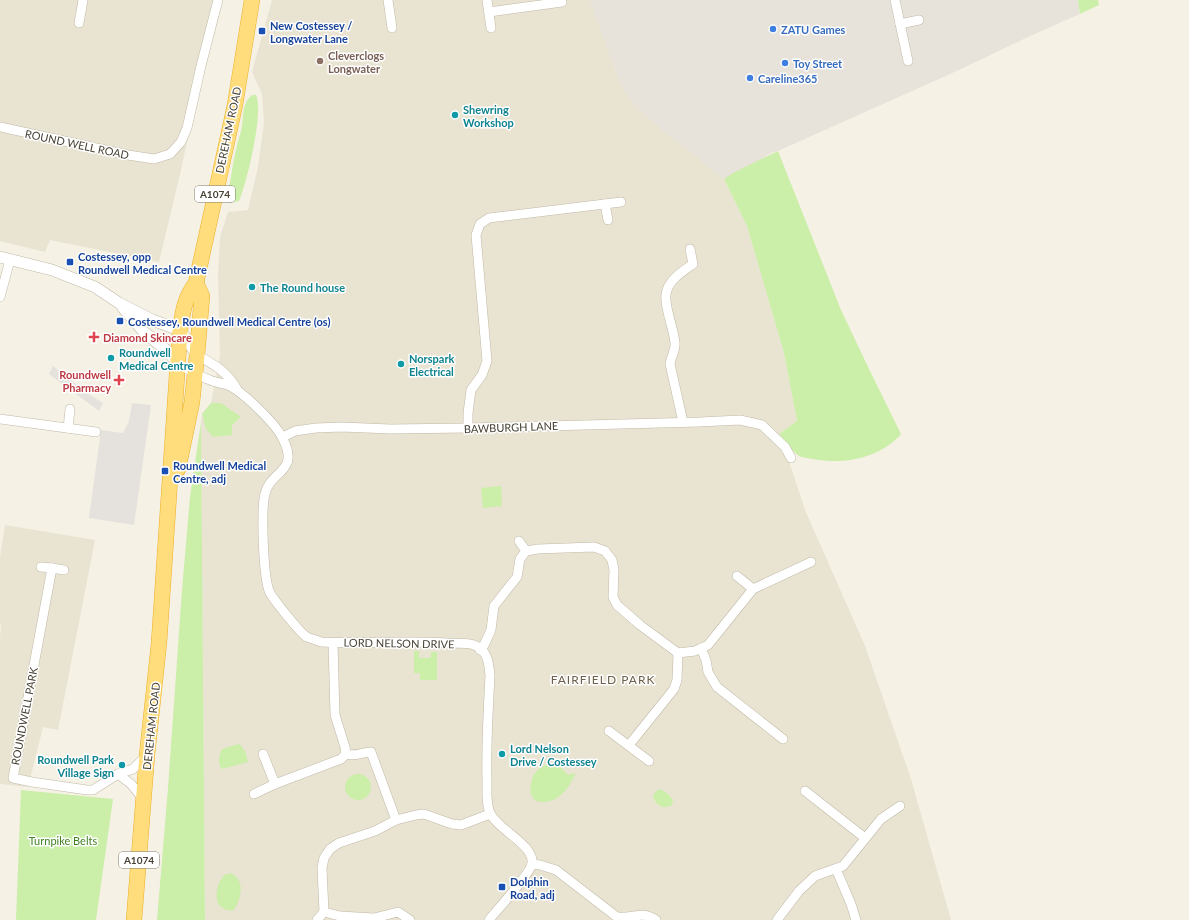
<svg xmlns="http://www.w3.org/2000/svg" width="1189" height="920" font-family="Lato,sans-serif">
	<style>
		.residential { fill: #e9e3d2 }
		.industrial { fill: #e7e2da }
		.green { fill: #cbeea9 }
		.parking { fill: #e5e2de }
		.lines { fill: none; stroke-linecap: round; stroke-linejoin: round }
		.minor-casing { stroke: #c1b9a6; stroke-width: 10 }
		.tertiary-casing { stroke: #c1b9a6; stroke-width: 12 }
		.trunk-casing { stroke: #efaf24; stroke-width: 16 }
		.minor { stroke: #fff; stroke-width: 9 }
		.tertiary { stroke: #fff; stroke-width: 11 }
		.trunk { stroke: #ffdd7d; stroke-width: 15 }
		.shop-dot { fill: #3f7fe0; stroke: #fff; stroke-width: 1.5 }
		.transit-dot { fill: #1a4fb4; stroke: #fff; stroke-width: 1.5 }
		.education-dot { fill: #8d6e63; stroke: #fff; stroke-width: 1.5 }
		.culture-dot { fill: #0f9aa8; stroke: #fff; stroke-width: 1.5 }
		.health-dot { fill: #e0444e; stroke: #fff; stroke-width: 1.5 }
		.labels { text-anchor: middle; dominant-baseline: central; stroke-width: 3; stroke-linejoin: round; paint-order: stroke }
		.shield { fill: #fff; stroke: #7f7a71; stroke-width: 1 }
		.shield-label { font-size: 10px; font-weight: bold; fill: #484134 }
		.transit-label { font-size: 11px; font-weight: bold; fill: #164399; stroke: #fff; text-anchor: start }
		.shop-label { font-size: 11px; font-weight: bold; fill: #366cbe; stroke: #fff; text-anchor: start }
		.education-label { font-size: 11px; font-weight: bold; fill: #785e54; stroke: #fff; text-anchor: start }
		.culture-label { font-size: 11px; font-weight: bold; fill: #0d838f; stroke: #fff; text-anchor: start }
		.street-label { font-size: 11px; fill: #484134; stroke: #fff }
		.health-label { font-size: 11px; font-weight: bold; fill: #be3a42; stroke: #fff; text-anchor: start }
		.park-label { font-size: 11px; fill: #408120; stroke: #fff }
		.neighbourhood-label { font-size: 12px; letter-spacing: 1px; fill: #6c604a; stroke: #fff }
	</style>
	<rect width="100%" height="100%" fill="#f5f1e5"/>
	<g class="residential">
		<path d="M0 0H217L181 170 159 262 50 240 45 252 0 241Z"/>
		<path d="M272 0H590L619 80 633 104 650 120 724 179 747 226 784 353 797 421 780 434 805 510 865 646 911 779 951 920H205L201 422 202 414 211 403 220 355 218 276 220 237 228 212 248 210 258 167 264 123 262 94 252 72Z"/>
		<path d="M5 525 95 540 58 730 43 727 28 787 0 784V639L1 624H0V557Z"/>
	</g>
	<path class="industrial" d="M590 0H1078L1080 14 1030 36 961 69 778 151 773 152 745 169 724 179 650 120 633 104 619 80Z"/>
	<g class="green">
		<path d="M1078 0H1098L1099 5 1080 14Z"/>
		<path d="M252 95H256C264 111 247 183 239 201L230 203 226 199C231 183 232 166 236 150 237 142 241 134 242 126 244 113 242 104 252 95Z"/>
		<path d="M778 151 841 310 869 369 901 434C881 458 843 465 813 459 809 458 801 458 798 455 791 450 785 441 779 434L797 421 784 353 747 226 724 179 733 173Z"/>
		<path d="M211 403H221L241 417 232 425V435L213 437 206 429 202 414Z"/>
		<path d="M201 422 205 920H157L168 788 182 590 190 497Z"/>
		<path d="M501 486 502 506 483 508 481 488Z"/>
		<path d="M414 651H419V658H431V652H437V680H420V673H414Z"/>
		<path d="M238 744C245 747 246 755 248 762L222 769C217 763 219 755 222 749Z"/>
		<path d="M560 762 561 768 568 775 576 773C569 787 561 801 544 802 540 802 536 802 533 798 530 794 530 789 531 784 533 768 546 764 560 762Z"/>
		<circle cx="358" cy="787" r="13"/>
		<path d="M660 789C666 792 670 795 673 801L671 806C662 809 657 806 653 797L655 792Z"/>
		<path d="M21 790 113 799 96 920H16Z"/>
		<path d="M231 873C246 880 241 899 234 910 218 912 214 899 218 886 219 882 222 878 224 875Z"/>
	</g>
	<g class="parking">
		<path d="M53 366 90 395 103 403 99 411 49 374Z"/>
		<path d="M132 403 151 405 134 525 89 518 101 430 123 433 129 421Z"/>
	</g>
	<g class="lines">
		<g class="minor-casing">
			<g id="minor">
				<path d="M388 0 392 28"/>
				<path d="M487 0 491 28"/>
				<path d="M895 0 908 61"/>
				<path d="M489 12 562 2"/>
				<path d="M79 23 83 0"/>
				<path d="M900 24 919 20"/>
				<path d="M0 127 128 155 154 159 170 154 181 142 187 128 201 66 218 0"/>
				<path d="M605 204 608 220"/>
				<path d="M0 297 10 260"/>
				<path d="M197 355C215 365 226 371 237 389"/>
				<path d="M178 363C188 370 198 376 210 380 216 383 224 383 230 386 244 393 277 425 283 439 300 473 270 470 265 494 261 509 263 579 270 593 274 600 300 633 307 637 311 639 317 640 321 642 363 644 405 640 447 643 455 644 466 642 474 645 488 650 489 664 490 676 488 711 486 747 487 783 487 793 486 804 490 813 498 830 535 845 532 864 530 874 497 910 489 920"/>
				<path d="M0 419 96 432"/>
				<path d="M683 422 670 364C671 356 676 350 675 343 674 330 664 306 666 294 668 280 683 271 693 264L690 249"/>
				<path d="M68 428 70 409"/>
				<path d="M468 428V413L471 390 482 375 487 361 476 235 480 224 489 218 621 202"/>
				<path d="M283 437 295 431 316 428 342 427 390 429 468 428 700 422 740 420 762 425 785 447 791 458"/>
				<path d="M519 541 526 551"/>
				<path d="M41 567 52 568 13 778 32 782 87 790H93L118 774 133 769 146 756"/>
				<path d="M52 568 64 570"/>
				<path d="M737 576 753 589"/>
				<path d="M701 648 706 660 708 672 717 687 783 739"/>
				<path d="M480 650 484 645 491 630 494 606 517 577 520 559 526 551 538 549 594 547 605 551 612 560 614 570 613 597 617 605 640 625 678 653"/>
				<path d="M678 653 695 651 708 645 753 589 811 562"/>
				<path d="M609 731 649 761"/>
				<path d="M629 745 674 689 677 680 678 653"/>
				<path d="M263 754 275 784"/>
				<path d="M346 754C355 757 362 752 371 752L396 820"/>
				<path d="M118 774 131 784 144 800"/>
				<path d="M805 791 865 838"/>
				<path d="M254 794 275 784 341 759 346 754 345 747 335 715 333 643"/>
				<path d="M532 864 540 865 556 870 617 917C633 919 641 910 656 920"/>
				<path d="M836 869 851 904 856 920"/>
				<path d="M324 912 322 868 324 858 330 849 339 843 375 831 396 820 416 815 424 814 452 824 461 825 490 814"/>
				<path d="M317 920 324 912 340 916 374 918 398 912 410 920"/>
				<path d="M777 920 799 891 815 876 843 866 881 819 900 806"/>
			</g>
		</g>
		<g class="tertiary-casing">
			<g id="tertiary">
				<path d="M0 257 52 270 95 287 119 303 152 320 180 330 197 355"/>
				<path d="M123 308 144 332 165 349 178 363"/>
			</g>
		</g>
		<g class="trunk-casing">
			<g id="trunk">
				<path d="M178 469 192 402 197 355 202 296 196 283"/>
				<path d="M134 920 147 755 159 643 180 330C183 311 184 299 196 283L235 105 252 0"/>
			</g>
		</g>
		<use href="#minor" class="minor"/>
		<use href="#tertiary" class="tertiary"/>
		<use href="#trunk" class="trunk"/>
	</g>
	<g class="shop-dot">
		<circle cx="773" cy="29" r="4"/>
		<circle cx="785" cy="63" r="4"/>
		<circle cx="750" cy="78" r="4"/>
	</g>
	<g class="transit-dot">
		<rect x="258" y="27" width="8" height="8" rx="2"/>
		<rect x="66" y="258" width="8" height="8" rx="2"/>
		<rect x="116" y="317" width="8" height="8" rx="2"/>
		<rect x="161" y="467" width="8" height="8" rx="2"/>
		<rect x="498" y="883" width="8" height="8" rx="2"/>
	</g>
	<circle class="education-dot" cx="320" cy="61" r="4"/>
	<g class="culture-dot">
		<circle cx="455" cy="115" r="4"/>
		<circle cx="252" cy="287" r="4"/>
		<circle cx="111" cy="358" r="4"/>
		<circle cx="401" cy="364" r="4"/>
		<circle cx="502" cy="754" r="4"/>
		<circle cx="122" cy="765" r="4"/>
	</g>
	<g class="health-dot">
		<path d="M92 331h4v4h4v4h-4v4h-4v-4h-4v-4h4z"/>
		<path d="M117 374h4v4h4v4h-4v4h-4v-4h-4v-4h4z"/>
	</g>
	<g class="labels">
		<g class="shield">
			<rect x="195" y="186" width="40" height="16" rx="3"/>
			<rect x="119" y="852" width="40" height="16" rx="3"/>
		</g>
		<g class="shield-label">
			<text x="215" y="194">A1074</text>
			<text x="139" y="860">A1074</text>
		</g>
		<g class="transit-label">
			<text x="270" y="25">New Costessey /<tspan x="270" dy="13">Longwater Lane</tspan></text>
			<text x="78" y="256">Costessey, opp<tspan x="78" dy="13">Roundwell Medical Centre</tspan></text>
			<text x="128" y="321">Costessey, Roundwell Medical Centre (os)</text>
			<text x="173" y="465">Roundwell Medical<tspan x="173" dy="13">Centre, adj</tspan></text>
			<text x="510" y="881">Dolphin<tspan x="510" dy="13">Road, adj</tspan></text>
		</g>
		<g class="shop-label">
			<text x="781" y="29">ZATU Games</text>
			<text x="793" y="63">Toy Street</text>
			<text x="758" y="78">Careline365</text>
		</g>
		<g class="education-label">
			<text x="328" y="55">Cleverclogs<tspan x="328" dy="13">Longwater</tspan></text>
		</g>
		<g class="culture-label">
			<text x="463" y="109">Shewring<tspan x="463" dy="13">Workshop</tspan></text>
			<text x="260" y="287">The Round house</text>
			<text x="119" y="352">Roundwell<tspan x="119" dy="13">Medical Centre</tspan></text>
			<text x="409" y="358">Norspark<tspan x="409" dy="13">Electrical</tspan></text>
			<text x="510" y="748">Lord Nelson<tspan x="510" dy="13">Drive / Costessey</tspan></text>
			<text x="114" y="759" text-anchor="end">Roundwell Park<tspan x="114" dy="13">Village Sign</tspan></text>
		</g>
		<g class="street-label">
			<text transform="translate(228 130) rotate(-78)">DEREHAM ROAD</text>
			<text transform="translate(77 144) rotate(12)">ROUND WELL ROAD</text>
			<text transform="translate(511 427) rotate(-2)">BAWBURGH LANE</text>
			<text transform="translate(399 643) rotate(1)">LORD NELSON DRIVE</text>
			<text transform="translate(24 716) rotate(-79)">ROUNDWELL PARK</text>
			<text transform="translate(151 726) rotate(-84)">DEREHAM ROAD</text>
		</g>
		<g class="health-label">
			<text x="103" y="337">Diamond Skincare</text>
			<text x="111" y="374" text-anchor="end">Roundwell<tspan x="111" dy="13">Pharmacy</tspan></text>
		</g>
		<g class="park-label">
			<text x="63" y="840">Turnpike Belts</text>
		</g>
		<g class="neighbourhood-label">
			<text x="603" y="679">FAIRFIELD PARK</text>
		</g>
	</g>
</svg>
